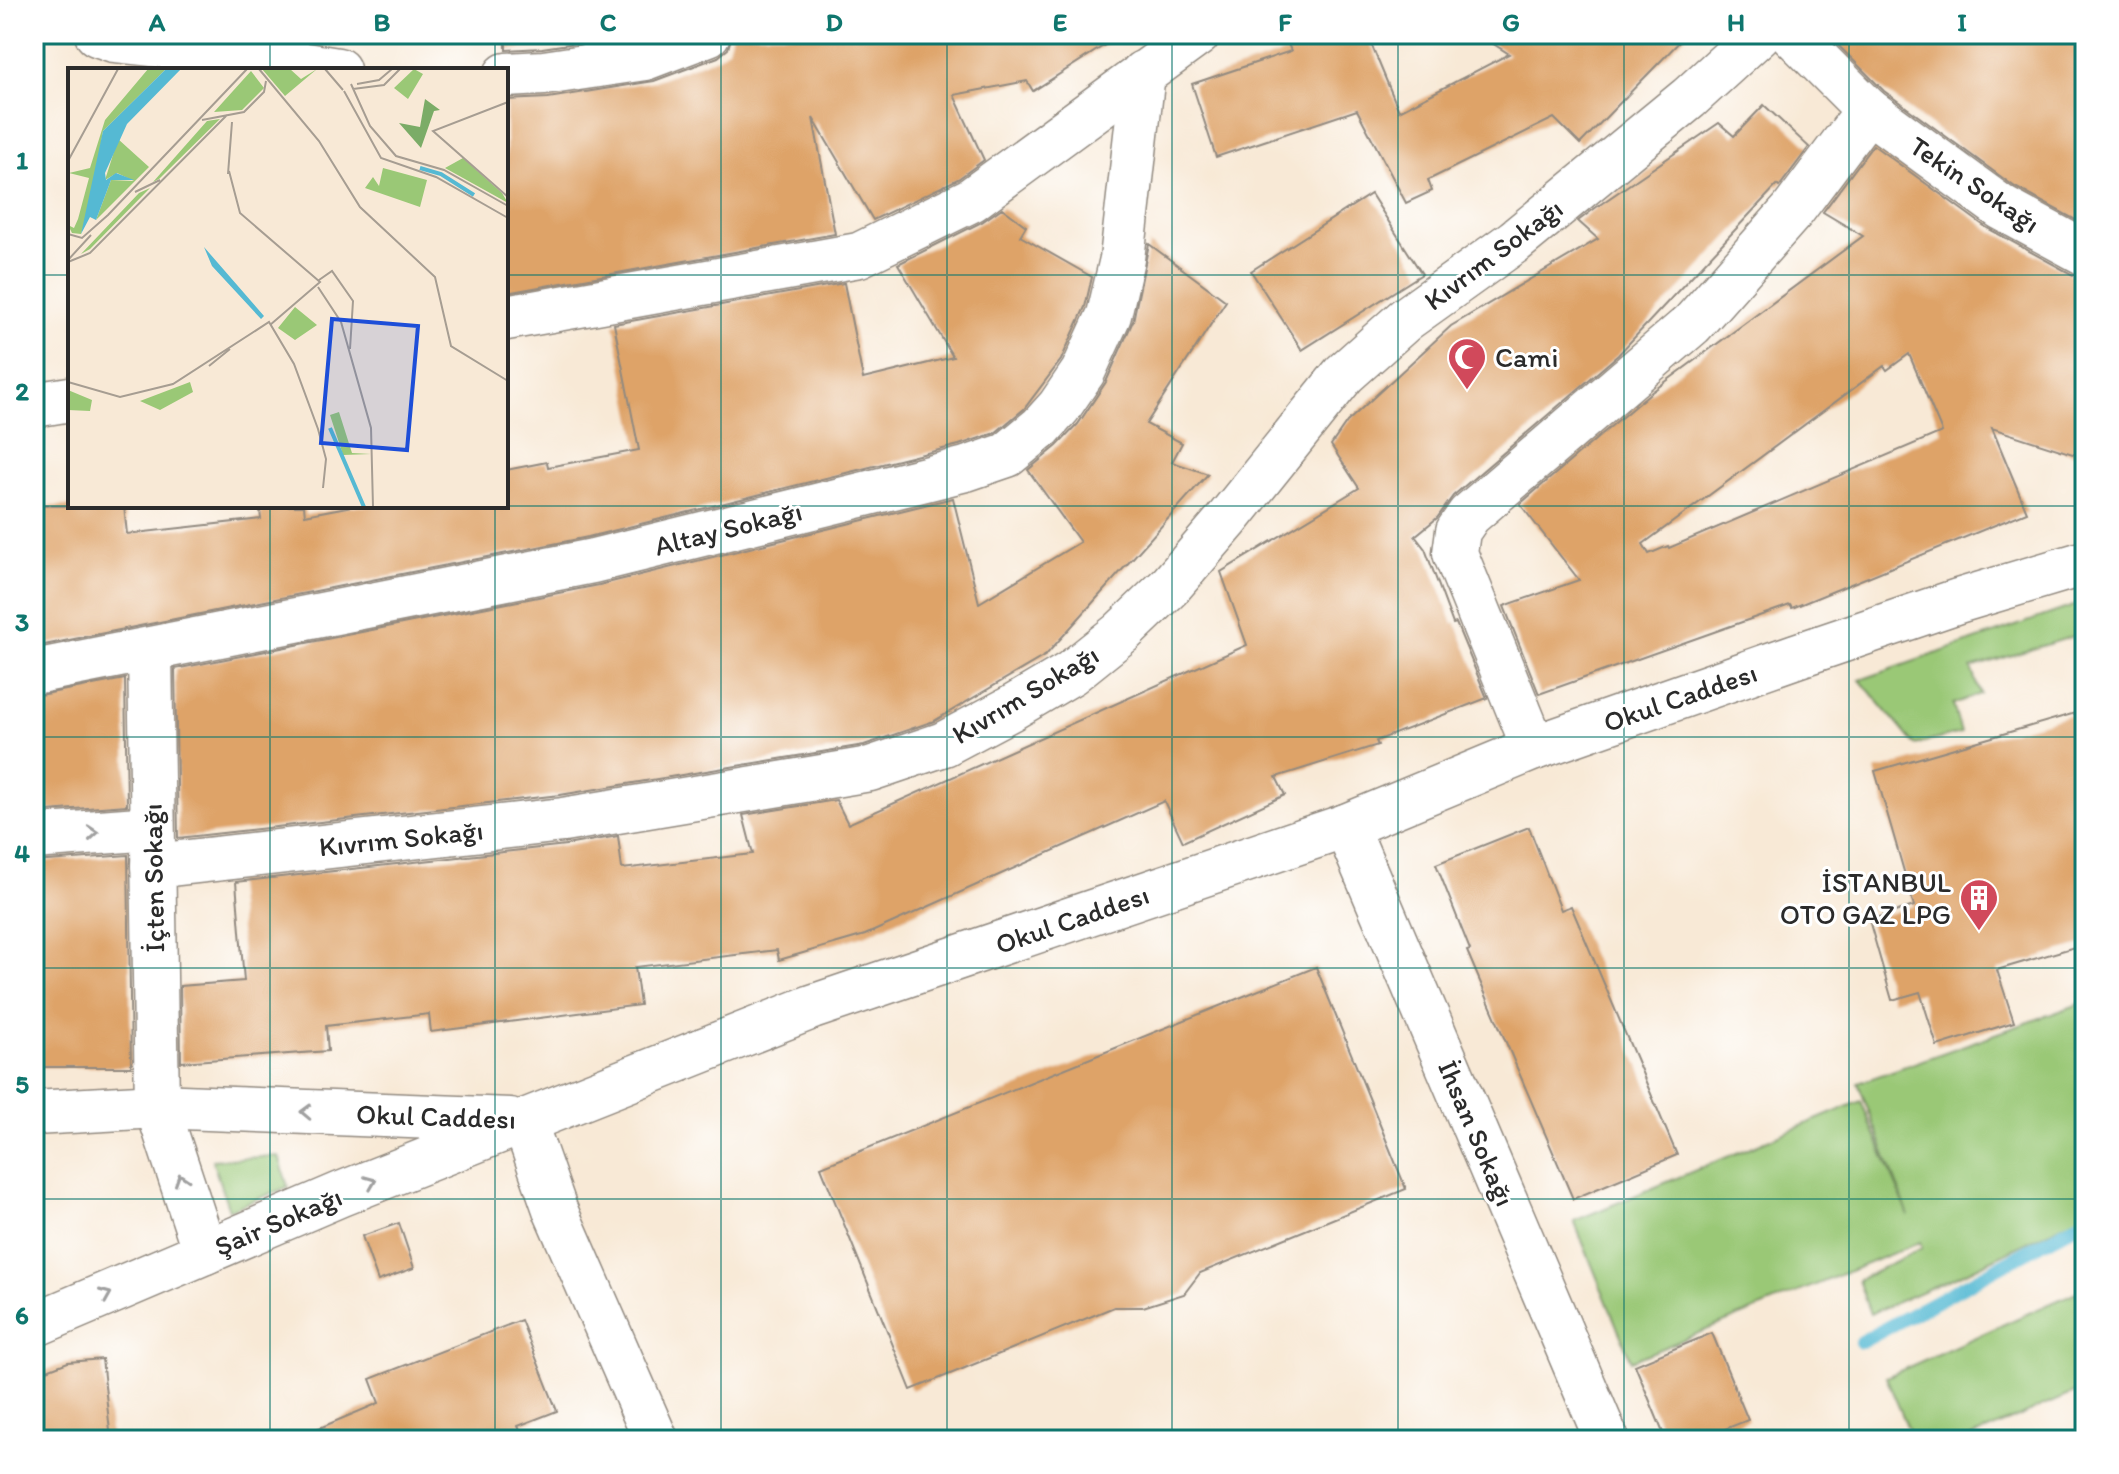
<svg xmlns="http://www.w3.org/2000/svg" width="2119" height="1474" font-family="Itim,sans-serif">
	<style>
		.green { fill: #9ac876; stroke: #627a50; stroke-width: 2 }
		.lines { fill: none; stroke-linecap: round; stroke-linejoin: round }
		.stream { stroke: #55b9d3; stroke-width: 14 }
		.building { fill: #dea368; fill-rule: evenodd }
		.minor-casing { stroke: #928a80; stroke-width: 47 }
		.major-casing { stroke: #928a80; stroke-width: 47 }
		.minor { stroke: #fff; stroke-width: 44 }
		.major { stroke: #fff; stroke-width: 44 }
		.oneway { stroke: #a0a0a0 }
		.grid { fill: none; stroke: #0f766e; stroke-width: 2; stroke-opacity: 0.55 }
		.labels { text-anchor: middle; dominant-baseline: central; stroke-width: 6; stroke-linejoin: round; paint-order: stroke }
		.street-label { font-size: 28px; fill: #2b2b2b; stroke: #fff }
		.poi-label { font-size: 28px; fill: #2b2b2b; stroke: #fff; text-anchor: start }
		.inset-river { fill: none; stroke: #55b9d3; stroke-width: 4 }
		.inset-road { fill: none; stroke: #a69d92; stroke-width: 2 }
		.view { fill: #1d4ed8; fill-opacity: 0.15; stroke: #1d4ed8; stroke-width: 4 }
		.inset-edge { fill: none; stroke: #2b2b2b; stroke-width: 4 }
		.neatline { fill: none; stroke: #0f766e; stroke-width: 3 }
		.grid-label { font-size: 26px; text-anchor: middle; font-weight: bold; fill: #0f766e }
	</style>
	<rect width="100%" height="100%" fill="#fff"/>
	<filter id="ink" filterUnits="userSpaceOnUse"><feTurbulence type="fractalNoise" baseFrequency=".0125" numOctaves="2"/><feDisplacementMap in="SourceGraphic" scale="16" xChannelSelector="R" yChannelSelector="G"/><feConvolveMatrix kernelMatrix="1 2 1 2 8 2 1 2 1" color-interpolation-filters="sRGB"/></filter>
	<filter id="wash" filterUnits="userSpaceOnUse"><feTurbulence type="fractalNoise" baseFrequency=".006" numOctaves="4" result="noise"/><feDisplacementMap in="SourceGraphic" scale="32" xChannelSelector="R" yChannelSelector="G"/><feGaussianBlur stdDeviation="1.8" result="paint"/><feColorMatrix in="noise" values="0 0 0 0 0 0 0 0 0 0 0 0 0 0 0 0 0 1.4 0 .05"/><feComposite in="paint" operator="in"/></filter>
	<g filter="url(#wash)">
		<rect width="100%" height="100%" fill="#f8e9d6"/>
		<g class="green">
			<path d="M2085 602V624L2081 634 1971 668 1980 694 1953 704 1961 733 1915 745 1860 680Z"/>
			<path d="M2085 1002V1214L1962 1274 1870 1314 1858 1280 1922 1248 1920 1242 1631 1361 1574 1221 1861 1101 1909 1216 1858 1083Z"/>
			<path d="M279 1156 288 1187 229 1210 212 1160Z"/>
			<path d="M2076 1292 2085 1314V1388L1965 1440H1913L1886 1377Z"/>
		</g>
		<g class="lines">
			<path class="stream" d="M1861 1342 2085 1220"/>
		</g>
		<g id="blocks">
			<g class="building">
				<path d="M506 34H636L542 48 506 50Z"/>
				<path d="M732 34H1122L1033 91 1027 81 954 95 984 160 958 179 873 220 813 118 835 234 506 293V100L548 98 654 81 718 57 728 49Z"/>
				<path d="M1284 34H1367L1399 111 1509 54 1478 34H1687L1580 144 1554 118 1428 180 1432 191 1406 203 1357 110 1216 157 1192 84 1291 51Z"/>
				<path d="M1827 34H2085V225L2015 187 1884 91Z"/>
				<path d="M1764 105 1809 147 1779 187 1777 185 1618 355 1453 496 1437 518 1415 536 1425 549 1453 624 1456 623 1487 698 1376 741 1378 745 1276 777 1285 795 1183 842 1164 801 865 935 779 960 777 950 635 967 640 1005 431 1032 429 1014 326 1026 328 1051 181 1062 180 986 244 981 236 882 566 845 618 836 622 869 753 854 743 815 836 800 848 824 1247 645 1221 572 1359 488 1331 445 1347 422 1451 326 1598 239 1578 221 1598 206 1719 123 1734 136Z"/>
				<path d="M1873 145 1987 228 2073 275 2085 278V458L1992 428 2027 512 1792 608 1790 605 1539 694 1504 606 1579 580 1520 504 1649 394 1863 236 1823 212ZM1909 354 1942 432 1669 548 1668 546 1649 554 1643 544 1884 366 1887 370Z"/>
				<path d="M1371 194 1422 274 1302 350 1251 271Z"/>
				<path d="M1002 208 1026 226 1020 236 1092 277 1085 307 1061 360 1024 409 995 433 959 445 588 537 34 647V506H124L127 534 261 519 260 510 280 506H304L305 515 352 506H506V470L547 462 548 467 639 450 614 324 844 283 863 379 953 357 898 264 982 222Z"/>
				<path d="M1149 244 1226 301 1146 424 1182 443 1172 462 1208 474 1046 655 934 721 864 745 560 795 178 838 175 669 599 585 953 498 979 603 1080 542 1028 470 1057 446 1078 424 1106 382 1133 321Z"/>
				<path d="M125 679 127 805 34 812V696Z"/>
				<path d="M2079 712 2085 732V944L1997 970 2014 1022 1937 1046 1920 992 1892 1000 1869 920 1914 906 1875 771Z"/>
				<path d="M1529 827 1561 910 1571 906 1677 1155 1573 1199 1467 951 1470 950 1436 864Z"/>
				<path d="M128 855 131 1067H34V862Z"/>
				<path d="M1316 967 1406 1189 1200 1273 1184 1294 1143 1307H1114L911 1390 821 1167Z"/>
				<path d="M399 1223 414 1268 378 1281 362 1236Z"/>
				<path d="M521 1320 557 1411 518 1426 524 1440H291L379 1403 370 1379Z"/>
				<path d="M1712 1333 1748 1420 1725 1429 1730 1440H1666L1635 1365Z"/>
				<path d="M102 1359 111 1440H34V1375L68 1362Z"/>
			</g>
		</g>
	</g>
	<g filter="url(#ink)">
		<use href="#blocks" fill-opacity="0" stroke="#928a80" stroke-width="2"/>
		<g class="lines">
			<g class="minor-casing">
				<g id="minor">
					<path d="M97 34 114 40 215 51 338 70"/>
					<path d="M506 75 544 73 645 58 708 34"/>
					<path d="M1868 110 2002 208 2085 253"/>
					<path d="M506 318 859 255 971 200 1198 34"/>
					<path d="M34 405 70 399"/>
					<path d="M150 650 157 1106"/>
					<path d="M34 672 593 561 966 469 1007 455 1041 427 1059 407 1083 372 1109 315 1122 259 1143 73"/>
					<path d="M1534 748 1455 553 1458 531 1469 515 1692 324 1793 210 1868 110 1792 34"/>
					<path d="M1346 826 1607 1440"/>
					<path d="M34 837 152 828"/>
					<path d="M153 866 563 820 870 769 944 744 1010 709 1071 673 1121 633 1170 586 1226 521 1344 374 1406 319 1515 241 1689 98 1759 34"/>
					<path d="M524 1121 556 1212 656 1440"/>
				</g>
			</g>
			<g class="major-casing">
				<g id="major">
					<path d="M157 1106 205 1252"/>
					<path d="M34 1113 157 1106 510 1120"/>
					<path d="M34 1325 341 1194 812 1007 1346 826 1534 748 1796 656 1958 601 2085 563"/>
				</g>
			</g>
			<use href="#minor" class="minor"/>
			<use href="#major" class="major"/>
		</g>
		<defs><path id="oneway-chevron" d="M-2-3.5L2.5 0L-2 3.5" fill="none" stroke-width="1.6" stroke-linecap="round" stroke-linejoin="round" transform="scale(2)"/></defs>
		<g class="oneway">
			<use href="#oneway-chevron" transform="translate(93 833) rotate(-4)"/>
			<use href="#oneway-chevron" transform="translate(306 1112) rotate(-178)"/>
			<use href="#oneway-chevron" transform="translate(181 1179) rotate(-108)"/>
			<use href="#oneway-chevron" transform="translate(371 1182) rotate(-22)"/>
			<use href="#oneway-chevron" transform="translate(106 1295) rotate(-23)"/>
		</g>
	</g>
	<path class="grid" d="M270 34V70M495 34V70M721 34V1440M947 34V1440M1172 34V1440M1398 34V1440M1624 34V1440M1849 34V1440M34 275H70M506 275H2085M34 506H70M70 506H506M270 506V1440M495 506V1440M506 506H2085M34 737H2085M34 968H2085M34 1199H2085"/>
	<defs>
		<g id="mosque-pin" transform="scale(2)"><path d="M0 17L-7.5 6A9.5 9.5 0 1 1 7.5 6Z" fill="#d1495b" stroke="#fff"/><path d="M3.5-4.9A6 6 0 1 0 3.5 4.9A5 5 0 1 1 3.5-4.9Z" fill="#fff"/></g>
		<g id="building-pin" transform="scale(2)"><path d="M0 17L-7.5 6A9.5 9.5 0 1 1 7.5 6Z" fill="#d1495b" stroke="#fff"/><path d="M-4-6H4V6H1V3H-1V6H-4ZM-2.5-4.3h1.7v1.8h-1.7ZM.8-4.3h1.7v1.8H.8ZM-2.5-1h1.7V.8h-1.7ZM.8-1h1.7V.8H.8Z" fill="#fff"/></g>
	</defs>
	<g fill-rule="evenodd">
		<use href="#mosque-pin" x="1467" y="357"/>
		<use href="#building-pin" x="1979" y="898"/>
	</g>
	<g class="labels">
		<g class="street-label">
			<text transform="translate(1975 184) rotate(34)">Tekin Sokağı</text>
			<text transform="translate(1493 254) rotate(-37)">Kıvrım Sokağı</text>
			<text transform="translate(728 528) rotate(-14)">Altay Sokağı</text>
			<text transform="translate(1025 694) rotate(-31)">Kıvrım Sokağı</text>
			<text transform="translate(1680 697) rotate(-19)">Okul Caddesı</text>
			<text transform="translate(401 838) rotate(-6)">Kıvrım Sokağı</text>
			<text transform="translate(153 878) rotate(-91)">İçten Sokağı</text>
			<text transform="translate(1072 919) rotate(-19)">Okul Caddesı</text>
			<text transform="translate(436 1116) rotate(2)">Okul Caddesı</text>
			<text transform="translate(1477 1133) rotate(67)">İhsan Sokağı</text>
			<text transform="translate(278 1221) rotate(-23)">Şair Sokağı</text>
		</g>
		<g class="poi-label">
			<text x="1495" y="357">Cami</text>
			<text x="1951" y="882" text-anchor="end">İSTANBUL<tspan x="1951" dy="32">OTO GAZ LPG</tspan></text>
		</g>
	</g>
	<g transform="translate(68 68)">
		<rect width="440" height="440" fill="#f8e9d6"/>
		<path d="M80 1H98L35 63 24 131 13 166 4 165 0 157 6 160 10 151 21 110 1 105 22 100 37 52ZM194 1H222L233 11 249 1 217 28ZM346 1 355 6 340 31 326 20ZM183 3 196 20 174 42 146 44ZM152 51 91 111 85 114 139 53ZM50 71 81 99 28 152 43 112 66 113 49 105 37 112ZM395 90 434 125 440 135 377 100ZM315 100 359 112 352 139 297 120 305 109 311 118ZM82 120 22 181 13 186 71 125ZM227 239 249 257 227 272 210 260ZM122 314 125 324 92 342 72 333ZM0 322 24 332 22 343 0 342ZM271 344 284 385 303 386 275 387 262 347Z" fill="#9ac876"/>
		<path d="M357 31 372 42 366 43 353 80 331 55 352 59Z" fill="#7bac67"/>
		<path d="M98 1H113L59 56 37 105 38 112 48 105 66 112H43L28 152 22 149 13 166 35 63ZM136 179 196 248 193 251 144 198Z" fill="#55b9d3"/>
		<path class="inset-river" d="M352 100 373 106 406 127M262 360 296 439"/>
		<path class="inset-road" d="M191 1 251 73 292 139 367 209 383 278 440 313M257 1 275 22M283 16 302 58 328 88 376 102 440 138M289 16 311 12 324 1M285 21 316 17 332 1M276 23 313 90 368 109 440 150M440 34 365 63 440 129M134 52 176 44 196 24 198 13M0 93 50 1M161 103 172 145 252 214 202 257M160 106 164 54M67 124 92 112M0 166 14 170 40 147 179 1M0 192 23 167M0 194 22 185 159 47M251 212 264 203 285 233 282 281M250 219 273 254 303 360 305 439M141 298 162 281M0 314 52 329 105 316 201 254 226 296 250 361 258 391 255 420"/>
		<path class="view" d="M264 251 350 258 339 382 253 375Z"/>
		<rect width="440" height="440" class="inset-edge"/>
	</g>
	<rect width="2119" height="1474" fill="none" stroke="#fff" stroke-width="88"/>
	<rect x="44" y="44" width="2031" height="1386" class="neatline"/>
	<g class="grid-label">
		<text x="157" y="31">A</text>
		<text x="382" y="31">B</text>
		<text x="608" y="31">C</text>
		<text x="834" y="31">D</text>
		<text x="1060" y="31">E</text>
		<text x="1285" y="31">F</text>
		<text x="1511" y="31">G</text>
		<text x="1736" y="31">H</text>
		<text x="1962" y="31">I</text>
		<text x="22" y="169">1</text>
		<text x="22" y="400">2</text>
		<text x="22" y="631">3</text>
		<text x="22" y="862">4</text>
		<text x="22" y="1093">5</text>
		<text x="22" y="1324">6</text>
	</g>
</svg>
